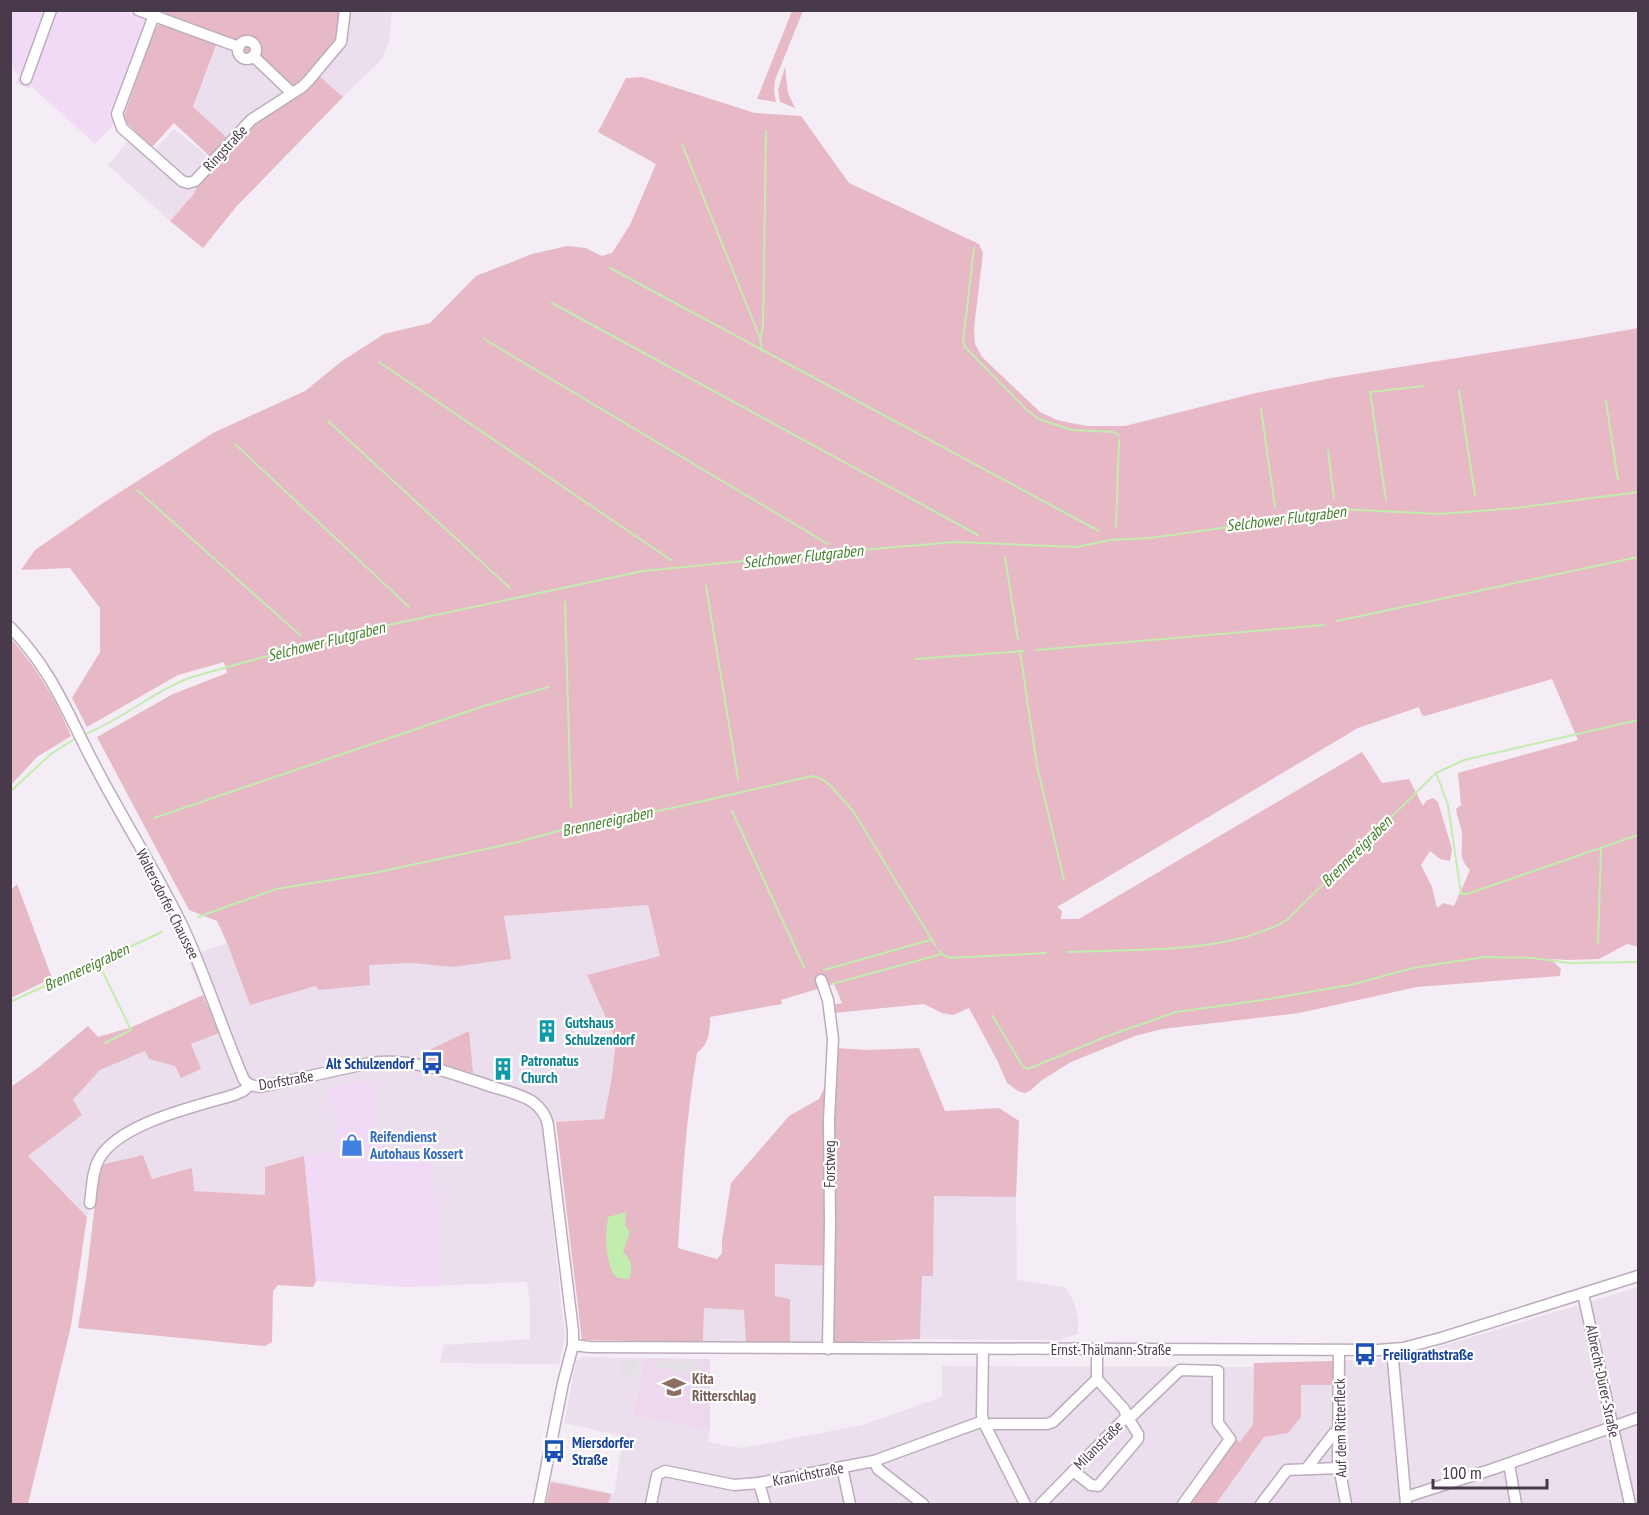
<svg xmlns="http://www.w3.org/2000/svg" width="1649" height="1515" font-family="'PT Sans Narrow',sans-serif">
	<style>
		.residential { fill: #ecdfed }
		.commercial { fill: #f1daf5 }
		.education { fill: #edd8ed }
		.green { fill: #e7b8c5; fill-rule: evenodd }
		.parking { fill: #e4e0e5 }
		.water { fill: #c2edae }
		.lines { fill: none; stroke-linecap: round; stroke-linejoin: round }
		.stream { stroke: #c2edae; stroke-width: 2 }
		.minor-casing { stroke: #bcacbe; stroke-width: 13 }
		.minor { stroke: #fff; stroke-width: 10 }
		.labels { text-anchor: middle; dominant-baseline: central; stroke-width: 4.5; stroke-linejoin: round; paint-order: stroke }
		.street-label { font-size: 15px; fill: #483a4a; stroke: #fff }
		.culture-label { font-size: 15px; font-weight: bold; fill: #0d838f; stroke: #fff; text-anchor: start }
		.transit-label { font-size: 15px; font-weight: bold; fill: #164399; stroke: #fff; text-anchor: start }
		.shop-label { font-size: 15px; font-weight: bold; fill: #366cbe; stroke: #fff; text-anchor: start }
		.education-label { font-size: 15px; font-weight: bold; fill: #785e54; stroke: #fff; text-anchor: start }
		.water-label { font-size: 16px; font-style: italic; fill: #46812c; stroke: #fff }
	</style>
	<rect width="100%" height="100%" fill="#f5edf5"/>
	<g class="residential">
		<path d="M321 11H392L390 37 383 58 343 97 318 75 347 11Z"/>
		<path d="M218 43 234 49 254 62 295 98 234 144 193 108Z"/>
		<path d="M174 129 217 164 199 183 193 195 170 221 108 165 130 139 149 157Z"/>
		<path d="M648 905 660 956 588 975 616 1040 612 1076 604 1119 556 1122 542 1125 565 1337 559 1364 440 1363 444 1345 530 1339V1305L527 1282 404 1287 316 1281 304 1156 265 1195 194 1191 152 1179 143 1155 126 1159 101 1166 96 1195 87 1217 28 1156 82 1115 73 1101 100 1070 145 1051 149 1059 175 1066 193 1052 191 1043 219 1033 187 957 227 943 250 1005 316 986 370 985 368 965 412 963 453 967 510 959 504 916Z"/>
		<path d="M934 1196 1016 1197 1017 1280 1065 1287 1074 1302 1078 1318V1334L1059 1340 920 1339 922 1275 933 1276Z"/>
		<path d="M775 1264 833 1266 831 1343 790 1342V1299L775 1296Z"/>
		<path d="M1638 1287V1504H1216L1264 1437 1288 1433 1300 1417 1301 1385 1335 1361 1402 1358Z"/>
		<path d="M704 1307 745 1310 746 1342H703Z"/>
		<path d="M582 1357 644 1358 633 1416 710 1430 708 1442 741 1448 863 1425 942 1397V1366L1254 1367 1253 1424 1240 1443 1235 1439 1187 1504H546L551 1480 614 1494 623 1436 564 1423 576 1361Z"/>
	</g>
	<g class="commercial">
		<path d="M11 11H122L147 20 109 115 115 123 95 144 31 86 29 89 16 83 19 75 11 68Z"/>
		<path d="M370 1080 377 1131H388L389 1154 432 1151 440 1286 404 1287 316 1279 304 1156 336 1150 332 1087Z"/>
	</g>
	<path class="education" d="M644 1358 710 1359V1430L633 1416Z"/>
	<g class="green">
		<path d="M164 11H339L338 39 318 75 343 97 236 207 203 248 170 221 193 195 199 183 217 163 174 123 152 147 125 121 124 115 154 31 166 14ZM217 43 234 49 236 56 241 62H254L262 66 294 98 257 121 234 144 193 107Z"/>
		<path d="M792 11H803L775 80 774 91 776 102 757 99Z"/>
		<path d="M785 67 788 93 795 108 780 102 778 90Z"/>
		<path d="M642 77 755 113 801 116 849 183 979 244 983 253 974 328 975 344 982 357 1040 412 1057 420 1086 426H1125L1256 393 1331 378 1582 338 1638 328V947L1627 944 1599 959 1567 960 1551 959 1561 969 1560 976 1417 987 1299 1013 1162 1029 1135 1036 1071 1062 1042 1080 1031 1090 1025 1093 1018 1091 1007 1083 997 1060 969 1008 953 1015 942 1013 924 1004 833 1013 831 1005 842 1003 834 984 781 1000 782 1004 710 1017C710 1031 709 1044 697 1053 686 1118 682 1183 678 1248L717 1259 722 1253V1241L731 1183 789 1116 819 1099 835 1065 836 1048 868 1050 919 1048 945 1111 999 1108 1019 1121 1016 1197 934 1196 933 1276H922L920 1339 831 1343 833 1266 775 1264V1296L790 1299V1342H746L744 1310 704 1308 703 1342 582 1340 556 1122 604 1119 612 1076 616 1040 587 975 660 956 648 905 504 916 511 959 453 967 412 963 369 965 370 985 318 990 316 986 250 1005 227 943 217 921 189 910 97 737 173 694 227 673 224 662 178 675 87 727 72 698 100 652V608L70 568 21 570 35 550 106 501 213 433 305 391 342 361 384 334 430 323 476 276 532 254 567 246 586 248 602 256 612 253 630 225 656 164 598 132 626 78ZM1552 679 1578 740 1458 773 1461 805 1456 809C1457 817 1461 826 1462 834 1463 850 1457 857 1470 870L1454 906 1443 903 1437 908 1432 887 1421 865 1430 851 1440 859 1450 861 1452 849 1438 802 1433 798 1426 801 1423 806 1409 779 1382 783 1362 752 1079 919H1061L1062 911 1057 907 1358 728 1419 707 1422 715 1425 716Z"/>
		<path d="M11 639C36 667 57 701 71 736L37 757 11 785Z"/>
		<path d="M17 884 52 978 11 998V890Z"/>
		<path d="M203 995 219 1033 191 1044 201 1069 181 1078 175 1066 149 1059 145 1051 100 1070 73 1100 82 1115 28 1156 87 1217 71 1326 28 1504H11V1087L39 1067 88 1026 98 1037 132 1027Z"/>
		<path d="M469 1031 473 1073 421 1058V1054Z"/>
		<path d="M143 1155 152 1179 192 1168 194 1191 265 1195V1167L304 1156 316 1281 313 1287 278 1285 273 1291 272 1342 265 1346 78 1328 87 1272 98 1178 101 1165Z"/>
		<path d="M1335 1361V1385H1301V1417L1288 1433 1264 1437 1216 1504H1187L1235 1439 1240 1442 1253 1424 1254 1363Z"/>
		<path d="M551 1482 611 1494 608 1504H546Z"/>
	</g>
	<g class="parking">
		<rect x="620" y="1360" width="17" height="14"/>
		<path d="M660 1361H703L697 1368 701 1369V1374L674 1373V1368H652Z"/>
	</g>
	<path class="water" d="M626 1212 625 1225 630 1232 623 1252C632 1261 633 1267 629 1279L618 1278 613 1274C605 1254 605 1238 608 1217Z"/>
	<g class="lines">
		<g class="stream">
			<path d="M682 144 760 338 762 351"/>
			<path d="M974 248 963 342 965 347 1027 410 1039 419 1071 430 1114 432 1119 436"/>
			<path d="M610 268 1099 531"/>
			<path d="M552 303 978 535"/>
			<path d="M760 338 763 327 766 131"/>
			<path d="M484 339 828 544"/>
			<path d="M379 362 671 560"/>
			<path d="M1459 391 1475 495"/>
			<path d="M1606 401 1618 480"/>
			<path d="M1261 409 1275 507"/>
			<path d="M328 421 510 588"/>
			<path d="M235 444 409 607"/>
			<path d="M1328 450 1334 498"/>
			<path d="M137 490 300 635"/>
			<path d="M1386 500 1370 392 1424 386"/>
			<path d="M1116 528 1119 440"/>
			<path d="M1005 557 1018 639"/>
			<path d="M706 586 738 779"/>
			<path d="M565 602 571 808"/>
			<path d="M1337 621 1638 557"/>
			<path d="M1036 650 1324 625"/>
			<path d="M1020 651 1037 766 1064 880"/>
			<path d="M915 659 1024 651"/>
			<path d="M83 735C121 721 153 691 192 677L346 634 643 571 814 554 955 542 1076 547 1111 540 1150 538 1236 526 1339 509 1440 514 1516 508 1638 492"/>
			<path d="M1436 773 1448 805 1461 894H1467L1638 835"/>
			<path d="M10 792 52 753 78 737"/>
			<path d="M732 811 804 967"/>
			<path d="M154 818 481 707 548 687"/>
			<path d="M198 917 276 889 374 873 518 842 576 826 672 808 812 776 822 779 831 786 853 811 935 945"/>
			<path d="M1598 943 1601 848"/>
			<path d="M939 950 943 955 950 958 1046 953"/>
			<path d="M1068 952C1133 949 1230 954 1287 920L1436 773 1464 760 1638 720"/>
			<path d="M98 962 131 1030 105 1043"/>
			<path d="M824 970 930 940"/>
			<path d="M832 984 942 954"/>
			<path d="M10 1002 162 932"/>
			<path d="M992 1015 1023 1067 1028 1069 1105 1037 1176 1012 1263 1000 1350 985 1413 968 1484 957 1533 958 1570 963 1638 962"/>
			<path d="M10 1078 12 1081"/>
		</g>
		<g class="minor-casing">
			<g id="minor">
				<path d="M138 10 239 47"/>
				<path d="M156 10 117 114 122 128 182 181 188 183 195 181 251 120 302 87 309 80 341 42 345 10"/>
				<circle cx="247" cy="50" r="9"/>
				<path d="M253 56 292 93"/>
				<path d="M26 79 51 10"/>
				<path d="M10 627C51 669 67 712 93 762 122 818 156 871 183 927 206 977 222 1029 244 1080L250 1085"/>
				<path d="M821 980 828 1000 833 1039 829 1120 830 1223 828 1349"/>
				<path d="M250 1085 260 1087 370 1063C413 1057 453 1074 493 1087 506 1091 521 1094 533 1102 541 1108 546 1115 548 1125L573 1331V1345L563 1383 539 1504"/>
				<path d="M90 1203C92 1189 92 1172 99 1159 119 1123 197 1106 234 1095L243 1091 250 1085"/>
				<path d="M1583 1294 1630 1504"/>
				<path d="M573 1345 590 1347 1378 1350 1403 1348 1441 1338 1638 1276"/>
				<path d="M983 1349 982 1414 983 1421 1025 1504"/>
				<path d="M1392 1349 1406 1504"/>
				<path d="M1339 1351 1338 1461 1346 1504"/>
				<path d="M986 1427 991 1424H1047L1053 1422 1097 1379"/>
				<path d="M874 1461 878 1469 923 1504"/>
				<path d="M1509 1464 1516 1504"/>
				<path d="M842 1467 850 1504"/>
				<path d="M1307 1468 1334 1433 1338 1432"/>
				<path d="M1073 1471 1091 1485 1098 1486 1138 1439V1434L1127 1416 1133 1415 1180 1370 1218 1371V1423L1230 1439 1183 1504"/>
				<path d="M759 1483 765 1504"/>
				<path d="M1406 1497 1493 1469 1638 1418"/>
				<path d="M651 1504 657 1475 665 1471 734 1485 759 1483 874 1461 983 1421"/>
				<path d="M1041 1504 1127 1416 1124 1409 1097 1379V1349"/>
				<path d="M1261 1504 1287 1470 1339 1468"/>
			</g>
		</g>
		<use href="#minor" class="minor"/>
	</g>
	<defs>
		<g id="building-bare" transform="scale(1.8)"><path d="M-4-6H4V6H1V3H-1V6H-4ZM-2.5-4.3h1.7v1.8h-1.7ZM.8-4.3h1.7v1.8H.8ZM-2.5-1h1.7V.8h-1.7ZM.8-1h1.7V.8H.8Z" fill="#0f9aa8" stroke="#fff" stroke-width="2.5" paint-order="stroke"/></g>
		<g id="bus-bare" transform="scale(1.8)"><path d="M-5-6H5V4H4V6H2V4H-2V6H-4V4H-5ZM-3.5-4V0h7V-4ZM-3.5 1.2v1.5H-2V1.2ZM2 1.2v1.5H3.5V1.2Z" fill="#1a4fb4" stroke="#fff" stroke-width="2.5" paint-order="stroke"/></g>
		<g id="shop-bare" transform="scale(1.8)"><path d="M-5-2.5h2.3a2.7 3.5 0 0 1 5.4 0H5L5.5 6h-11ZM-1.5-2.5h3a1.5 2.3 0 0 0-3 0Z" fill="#3f7fe0" stroke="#fff" stroke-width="2.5" paint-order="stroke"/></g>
		<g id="school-bare" transform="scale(1.8)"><path d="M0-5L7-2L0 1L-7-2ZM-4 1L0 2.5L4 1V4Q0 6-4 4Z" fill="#8d6e63" stroke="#fff" stroke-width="2.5" paint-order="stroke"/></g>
	</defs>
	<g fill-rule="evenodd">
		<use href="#building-bare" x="547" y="1031"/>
		<use href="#bus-bare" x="432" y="1063"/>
		<use href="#building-bare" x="503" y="1069"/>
		<use href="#shop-bare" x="352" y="1145"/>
		<use href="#bus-bare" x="1365" y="1354"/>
		<use href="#school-bare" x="674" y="1387"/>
		<use href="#bus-bare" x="554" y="1451"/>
	</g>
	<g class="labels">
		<g class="street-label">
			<text transform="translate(225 148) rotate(-47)">Ringstraße</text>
			<text transform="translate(168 904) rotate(63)">Waltersdorfer Chaussee</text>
			<text transform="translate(286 1080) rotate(-10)">Dorfstraße</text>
			<text transform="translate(829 1164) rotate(-90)">Forstweg</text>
			<text x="1111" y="1349">Ernst-Thälmann-Straße</text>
			<text transform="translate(1603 1381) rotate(78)">Albrecht-Dürer-Straße</text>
			<text transform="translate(1340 1428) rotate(-91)">Auf dem Ritterfleck</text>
			<text transform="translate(1098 1445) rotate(-45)">Milanstraße</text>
			<text transform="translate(808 1474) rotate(-11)">Kranichstraße</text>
		</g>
		<g class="culture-label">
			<text x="565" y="1022">Gutshaus<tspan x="565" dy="17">Schulzendorf</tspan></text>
			<text x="521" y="1060">Patronatus<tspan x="521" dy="17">Church</tspan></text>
		</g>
		<g class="transit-label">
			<text x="414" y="1063" text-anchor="end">Alt Schulzendorf</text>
			<text x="1383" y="1354">Freiligrathstraße</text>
			<text x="572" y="1442">Miersdorfer<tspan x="572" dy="17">Straße</tspan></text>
		</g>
		<g class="shop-label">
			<text x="370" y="1136">Reifendienst<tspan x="370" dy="17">Autohaus Kossert</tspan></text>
		</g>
		<g class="education-label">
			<text x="692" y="1378">Kita<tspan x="692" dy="17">Ritterschlag</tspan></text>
		</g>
		<g class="water-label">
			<text transform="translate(1286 518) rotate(-7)">Selchower Flutgraben</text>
			<text transform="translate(803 556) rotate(-6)">Selchower Flutgraben</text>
			<text transform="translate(326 641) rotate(-14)">Selchower Flutgraben</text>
			<text transform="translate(607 821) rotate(-12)">Brennereigraben</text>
			<text transform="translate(1356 851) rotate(-45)">Brennereigraben</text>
			<text transform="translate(86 967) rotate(-25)">Brennereigraben</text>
		</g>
	</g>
	<rect width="1649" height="1515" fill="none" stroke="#483a4a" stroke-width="24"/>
	<path d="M1433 1479v9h114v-9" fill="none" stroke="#483a4a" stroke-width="3"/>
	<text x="1442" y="1479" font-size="18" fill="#483a4a" stroke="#ffffff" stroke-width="4.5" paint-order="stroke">100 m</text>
</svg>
